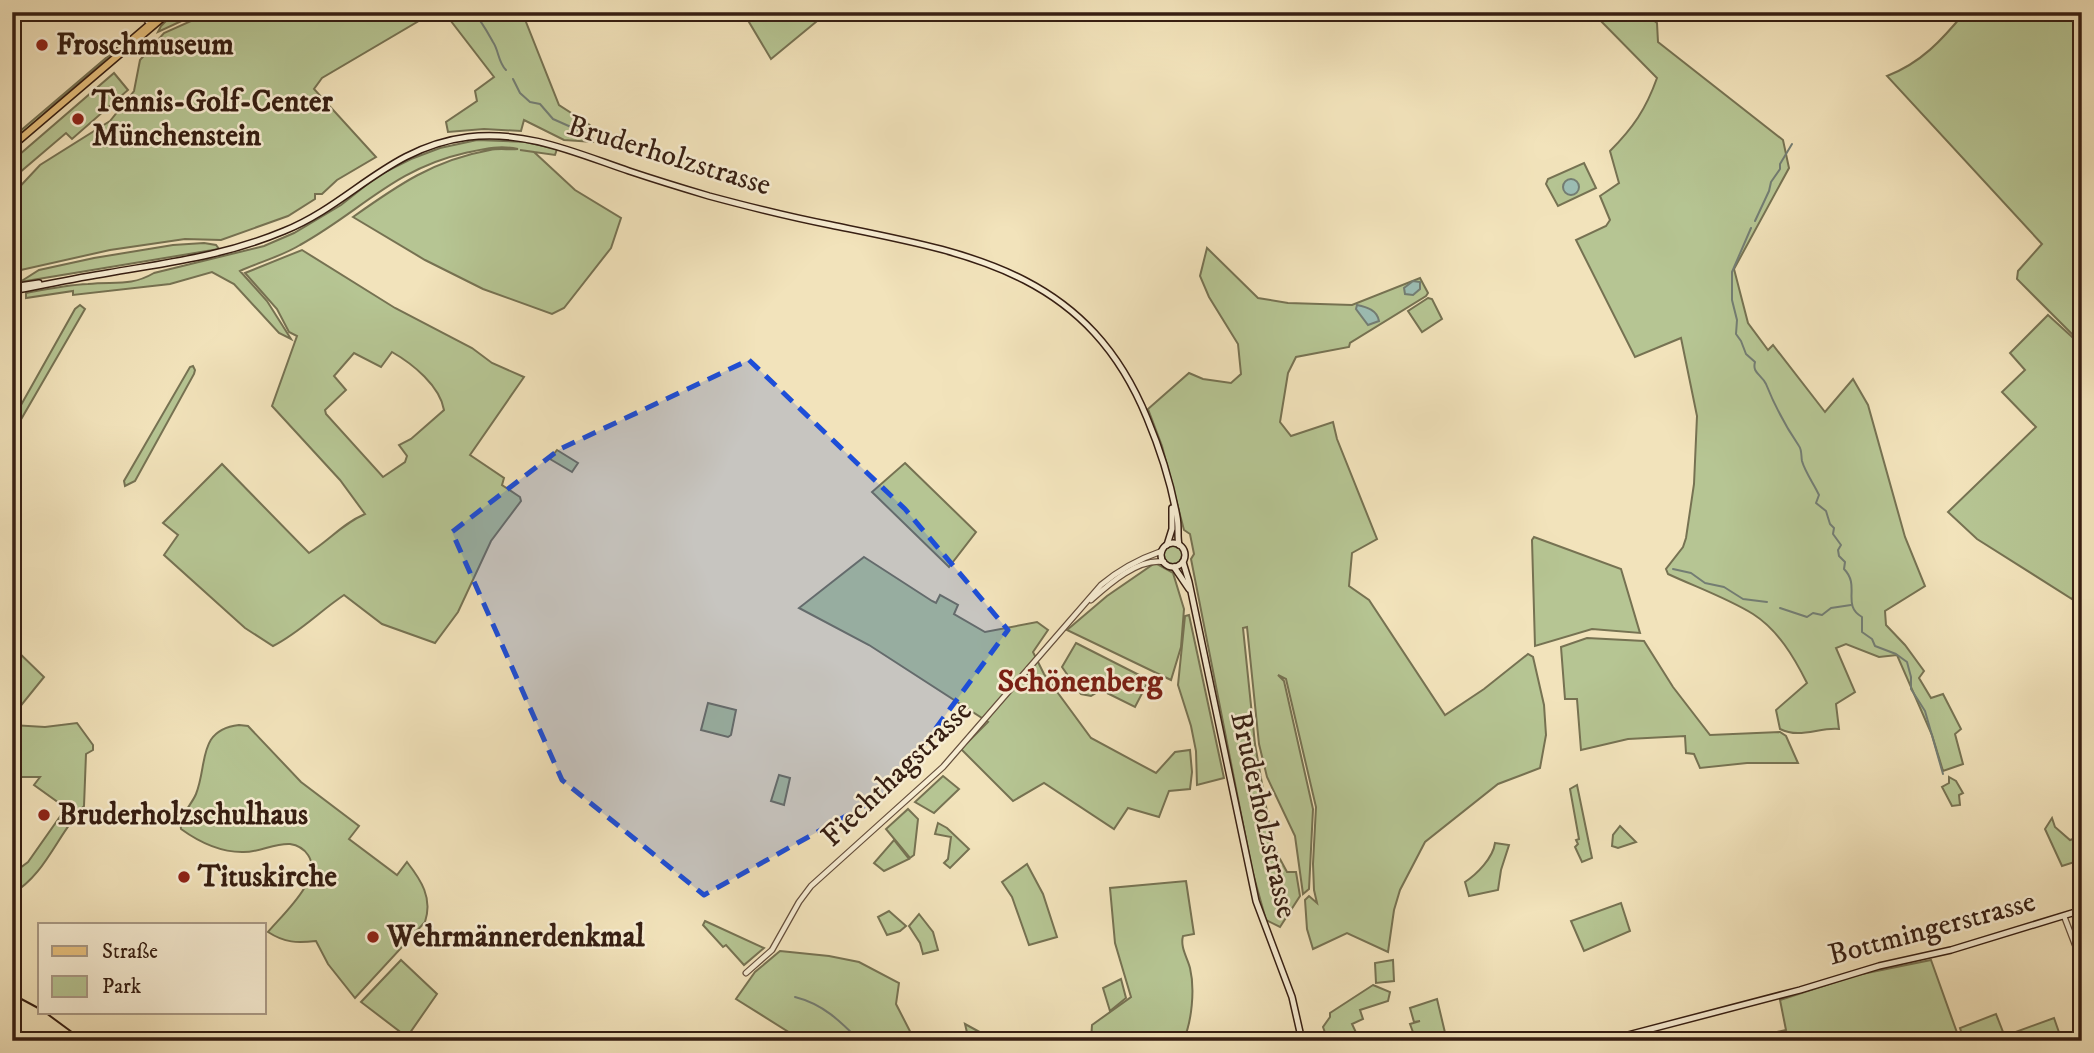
<svg xmlns="http://www.w3.org/2000/svg" width="2094" height="1053" font-family="'IM FELL DW Pica',serif">
	<style>
		.green { fill: #b6c593; stroke: #767252; stroke-width: 2; fill-rule: evenodd }
		.water { fill: #9cbdb4; stroke: #737d73; stroke-width: 2 }
		.lines { fill: none; stroke-linecap: round; stroke-linejoin: round }
		.stream { stroke: #737d73; stroke-width: 2 }
		.tertiary-casing { stroke: #654f3c; stroke-width: 7 }
		.secondary-casing { stroke: #361e12; stroke-width: 8 }
		.primary-casing { stroke: #361e12; stroke-width: 9 }
		.tertiary { stroke: #f7edd3; stroke-width: 4.5 }
		.secondary { stroke: #f7edd3; stroke-width: 5 }
		.primary { stroke: #e9c27e; stroke-width: 6 }
		.tram { stroke: #361e12; stroke-width: 2 }
		.marked { fill: #1d4ed8; fill-opacity: 0.2; stroke: #1d4ed8; stroke-width: 5; stroke-dasharray: 14 9; stroke-linejoin: round }
		.poi-dot { fill: #8f2418; stroke: #f7edd3; stroke-width: 2.5 }
		.labels { text-anchor: middle; dominant-baseline: central; stroke-width: 5; stroke-linejoin: round; paint-order: stroke }
		.poi-label { font-size: 30px; font-weight: bold; fill: #361e12; stroke: #f7edd3; text-anchor: start }
		.street-label { font-size: 30px; fill: #361e12; stroke: #f7edd3 }
		.neighbourhood-label { font-size: 32px; font-weight: bold; fill: #7a1f14; stroke: #f7edd3 }
	</style>
	<rect width="100%" height="100%" fill="#f2e3bb"/>
	<filter id="stains"><feTurbulence type="fractalNoise" baseFrequency=".00286" numOctaves="4"/><feColorMatrix values="0 0 0 0 .2 0 0 0 0 .09 0 0 0 0 .02 0 0 0 .5 -.17"/></filter>
	<radialGradient id="worn" r=".72"><stop offset=".6" stop-color="#630" stop-opacity="0"/><stop offset="1" stop-color="#630" stop-opacity=".3"/></radialGradient>
	<g class="green">
		<path d="M175 12H201L158 32 161 26Z"/>
		<path d="M211 12H434L322 78 314 89 376 157 337 180 322 194H315V199L288 216 221 240 185 239 110 250 12 272V195L40 165 110 121 134 91 140 60 164 33Z"/>
		<path d="M444 12H522L559 105 590 125 593 142 564 140 524 120 521 131 484 129 448 132 446 122 477 101 475 91 494 77Z"/>
		<path d="M743 12H828L771 59Z"/>
		<path d="M1592 12H1643L1657 23 1658 42 1783 140 1789 168 1734 269 1748 323 1768 350 1773 345 1825 412 1853 379 1868 405 1905 537 1925 586 1885 611 1886 625 1905 645 1924 671 1919 678 1931 698 1943 694 1961 729 1955 734 1963 764 1943 771 1932 735 1897 655 1879 657 1846 644 1836 648 1855 692 1836 704 1839 729C1819 727 1800 739 1780 729L1776 710 1807 683C1794 657 1778 630 1753 614 1727 598 1696 587 1668 574L1666 569 1683 547 1686 538 1694 484 1697 416 1681 338 1635 357 1576 240 1606 226 1610 220 1600 196 1619 183 1610 151C1633 128 1646 109 1657 78Z"/>
		<path d="M1965 12H2082V344L2017 279 2018 271 2042 244 1887 76C1921 63 1942 40 1965 12Z"/>
		<path d="M140 29 12 142V138Z"/>
		<path d="M114 73 128 90 72 139 66 133 12 179V161Z"/>
		<path d="M477 140 526 142 557 149 555 155 520 150 534 152 575 190 621 218 611 248 564 308 552 314 483 289 425 260 353 217C398 185 434 160 490 150 499 148 509 150 518 149 499 145 484 149 465 153 394 169 360 212 300 245 282 256 260 262 240 271L267 301 291 339 279 333 234 284 212 272 170 284 73 295V291L26 298V293C47 289 67 285 88 284 114 281 130 287 154 273L264 246 294 233 341 205 379 175 411 159 440 148Z"/>
		<path d="M1584 163 1596 188 1558 206 1546 184 1548 179Z"/>
		<path d="M204 243 216 245 219 249 20 282 39 270 94 258 173 245Z"/>
		<path d="M1207 248 1258 298 1288 303 1352 305 1420 278 1428 293 1426 296 1350 343 1349 347 1296 357 1288 373 1280 422 1291 436 1333 422 1337 439 1377 539 1352 553 1349 586 1369 600 1445 715 1484 689 1528 654 1533 657 1544 705 1546 735 1540 768 1498 784 1425 842 1400 890 1394 910 1388 952 1347 933 1313 949 1307 929 1305 900 1309 896 1317 903 1314 890 1313 864 1316 807 1286 679 1278 675 1284 681 1313 809 1309 889 1303 894 1295 836 1267 777 1259 744 1247 627 1243 628 1255 744 1273 846 1287 872H1296L1300 896 1280 927 1266 920 1252 870 1191 559 1194 554 1190 534 1184 530 1162 446 1148 409 1189 373 1203 379 1231 383 1241 374 1238 344 1209 297 1200 276Z"/>
		<path d="M302 250 395 308 472 348 492 363 524 377 470 455 504 478 502 485 520 497 521 501 491 541 458 612 435 643 382 624 344 595C320 611 299 633 273 646L245 628 164 555 178 535 163 523 222 464 309 553C331 539 342 524 365 514L340 480 272 406 297 336 289 332 277 309 245 273ZM392 352C413 364 440 386 444 410L411 439 399 445 407 456 405 462 383 477 326 414 325 410 346 390 334 376 354 353 381 367Z"/>
		<path d="M1428 298 1432 299 1442 319 1422 332 1408 311Z"/>
		<path d="M80 305 85 309 12 435V421L75 309Z"/>
		<path d="M2048 315 2082 346V580L2072 599 1977 539 1948 512 2036 427 2002 392 2025 370 2010 353Z"/>
		<path d="M193 366 195 370 194 374 135 481 125 486 124 481 190 367Z"/>
		<path d="M557 450 578 463 572 472 550 459Z"/>
		<path d="M905 463 976 532 949 567 872 492Z"/>
		<path d="M1534 537 1621 569 1640 633 1592 629 1535 646 1532 540Z"/>
		<circle cx="1173" cy="555" r="9"/>
		<path d="M864 557 932 601 936 603 940 595 958 605 954 614 985 632 1037 622 1048 630 1033 652 1044 674 1091 738 1156 773 1175 752 1190 750 1192 772 1190 789 1169 791 1159 817 1128 808 1114 829 1044 783 1013 801 961 749 988 722 869 645 799 608Z"/>
		<path d="M1155 563 1173 573 1184 609 1181 647 1171 680 1067 630 1107 596Z"/>
		<path d="M1189 615 1224 778 1197 785 1196 751 1191 726 1178 685 1185 616Z"/>
		<path d="M1587 638 1644 641 1673 687 1710 735 1780 732 1786 736 1798 763H1747L1700 768 1694 754 1686 753 1685 736 1628 739 1581 750 1577 699H1565L1561 647Z"/>
		<path d="M1076 643 1149 680 1135 707 1101 690 1091 696 1081 694 1062 667Z"/>
		<path d="M12 646 44 677 19 708 12 711Z"/>
		<path d="M708 703 736 710 731 735 728 737 701 730Z"/>
		<path d="M77 723 93 745V750L86 754 84 806C57 835 46 874 12 894V874L28 862 66 808 34 785 40 777H12V725L45 727Z"/>
		<path d="M239 725 248 726 301 782 359 826 349 839 397 875 407 862C421 880 433 898 425 922L355 998 328 964 316 941C297 943 285 943 268 932 282 915 324 878 308 855 304 849 297 845 290 844 274 843 258 853 242 852 219 852 199 842 181 829 179 815 191 806 196 794 208 764 197 730 239 725Z"/>
		<path d="M779 775 790 778 784 805 771 801Z"/>
		<path d="M943 776 959 789 934 813 915 802Z"/>
		<path d="M1949 777 1956 781 1963 793 1959 795 1960 805 1952 806 1942 787 1949 783Z"/>
		<path d="M1577 785 1592 858 1582 862 1575 847 1578 844 1576 840 1579 839 1570 789Z"/>
		<path d="M908 809 918 819 914 855 910 858 886 829Z"/>
		<path d="M2052 818 2055 827 2070 840 2079 837 2082 845 2077 851 2081 860 2062 866 2045 829Z"/>
		<path d="M938 823 947 828 969 849 950 868 944 863 948 859 951 837 935 834Z"/>
		<path d="M1620 826 1636 842 1618 848 1612 846 1613 835Z"/>
		<path d="M894 840 909 859 884 871 874 863Z"/>
		<path d="M1495 843 1509 845 1501 870 1498 890 1469 896 1465 882C1477 874 1493 858 1495 843Z"/>
		<path d="M1027 864 1043 894 1057 937 1029 945 1012 897 1002 882Z"/>
		<path d="M1186 881 1194 934 1183 936C1180 947 1187 957 1190 968 1195 989 1192 1022 1183 1041H1091L1092 1025 1131 997 1115 943 1110 888Z"/>
		<path d="M1621 903 1630 931 1584 951 1571 921Z"/>
		<path d="M889 911 906 926 900 931 887 935 878 917Z"/>
		<path d="M919 914 933 932 938 950 923 954 920 943 909 926Z"/>
		<path d="M705 921 764 948 744 965 726 945 723 947 703 925Z"/>
		<path d="M780 951 829 956 859 962 899 983 896 1004 915 1041H803L736 999 755 972Z"/>
		<path d="M401 960 437 994 407 1037 361 1002Z"/>
		<path d="M1393 960 1394 981 1376 983 1375 963Z"/>
		<path d="M1931 960 1960 1041H1768V1034L1786 1030 1780 1000 1857 975Z"/>
		<path d="M1121 979 1126 998 1110 1011 1103 988Z"/>
		<path d="M1373 985 1390 992 1388 1001 1360 1010 1363 1019 1352 1024 1360 1041H1328L1323 1027 1330 1017V1013Z"/>
		<path d="M1437 999 1447 1041H1412L1414 1035 1410 1024 1420 1021 1414 1022 1410 1008Z"/>
		<path d="M1996 1014 2003 1032 1979 1041H1964L1960 1028Z"/>
		<path d="M2054 1018 2062 1041H1991Z"/>
		<path d="M965 1024 996 1041H969Z"/>
	</g>
	<g class="water">
		<circle cx="1571" cy="187" r="8"/>
		<path d="M1413 281 1420 282V289L1413 295 1405 294 1404 288Z"/>
		<path d="M1357 305C1367 307 1377 310 1379 321L1368 325 1356 309Z"/>
	</g>
	<g class="lines">
		<g class="stream">
			<path d="M473 12C481 20 488 33 493 42 499 51 498 62 506 70"/>
			<path d="M513 79 520 93 530 102 540 104 553 119 580 131 588 132"/>
			<path d="M1755 221 1769 191 1771 182 1780 169V164L1792 144"/>
			<path d="M1751 228 1732 272V300L1737 320 1736 334 1741 341 1746 354 1755 362C1752 373 1761 374 1766 384 1774 404 1786 427 1799 446 1802 450 1801 456 1802 461 1805 472 1814 484 1819 495L1816 503 1826 511 1830 524 1834 528 1833 534 1841 545 1838 550 1839 556 1845 562 1844 569C1861 586 1841 605 1862 617V632L1872 639 1875 646 1896 654 1907 662 1911 677V689L1925 711 1943 774"/>
			<path d="M1673 569 1691 573 1705 583 1724 587 1743 599 1767 602"/>
			<path d="M1780 608 1807 617 1813 613 1822 615 1831 608 1851 605"/>
			<path d="M795 997C823 1004 840 1021 860 1041"/>
		</g>
		<g class="tertiary-casing">
			<g id="tertiary">
				<path d="M139 12 150 24"/>
				<path d="M1091 600C1109 584 1138 558 1164 562"/>
				<path d="M2064 916 2082 963"/>
				<path d="M746 973 772 950 799 902 811 886 943 767 1101 585C1120 569 1139 559 1162 551"/>
			</g>
		</g>
		<g class="secondary-casing">
			<g id="secondary">
				<path d="M12 287 39 283"/>
				<path d="M12 291C44 285 76 278 108 273 171 262 224 256 284 231 351 204 389 147 468 137 526 130 576 153 629 171 656 180 682 188 709 196 750 207 790 217 831 225 968 253 1087 271 1147 418 1160 449 1171 484 1177 517 1179 527 1177 536 1179 545"/>
				<circle cx="1173" cy="555" r="12"/>
				<path d="M1167 545 1172 529V508"/>
				<path d="M1183 562 1189 582 1256 901 1292 997 1302 1041"/>
				<path d="M1174 567 1189 589"/>
				<path d="M1605 1041 1800 990 1879 966 1951 950 2082 910"/>
			</g>
		</g>
		<g class="primary-casing">
			<g id="primary">
				<path d="M120 50 162 14"/>
				<path d="M12 146 169 12"/>
			</g>
		</g>
		<use href="#tertiary" class="tertiary"/>
		<use href="#secondary" class="secondary"/>
		<use href="#primary" class="primary"/>
		<g class="tram">
			<path d="M12 994 40 1009"/>
			<path d="M46 1013 84 1041"/>
		</g>
	</g>
	<path class="marked" d="M749 360 905 509 1008 630 889 792 704 895 562 780 452 532 560 449Z"/>
	<g class="poi-dot">
		<circle cx="42" cy="45" r="7"/>
		<circle cx="78" cy="119" r="7"/>
		<circle cx="44" cy="815" r="7"/>
		<circle cx="184" cy="877" r="7"/>
		<circle cx="373" cy="937" r="7"/>
	</g>
	<g class="labels">
		<g class="poi-label">
			<text x="56" y="45">Froschmuseum</text>
			<text x="92" y="102">Tennis-Golf-Center<tspan x="92" dy="34">Münchenstein</tspan></text>
			<text x="58" y="815">Bruderholzschulhaus</text>
			<text x="198" y="877">Tituskirche</text>
			<text x="387" y="937">Wehrmännerdenkmal</text>
		</g>
		<g class="street-label">
			<text transform="translate(669 156) rotate(17)">Bruderholzstrasse</text>
			<text transform="translate(897 774) rotate(-44)">Fiechthagstrasse</text>
			<text transform="translate(1263 815) rotate(77)">Bruderholzstrasse</text>
			<text transform="translate(1932 929) rotate(-15)">Bottmingerstrasse</text>
		</g>
		<g class="neighbourhood-label">
			<text x="1080" y="682">Schönenberg</text>
		</g>
	</g>
	<rect width="2094" height="1053" fill="none" stroke="#f2e3bb" stroke-width="42"/>
	<rect x="14" y="14" width="2066" height="1025" fill="none" stroke="#361e12" stroke-width="3.5"/>
	<rect x="21" y="21" width="2052" height="1011" fill="none" stroke="#361e12" stroke-width="2"/>
	<rect x="38" y="923" width="228" height="91" fill="#f7edd3" stroke="#aa9a86" stroke-width="2"/>
	<rect x="52" y="946" width="35" height="10" fill="#e9c27e" stroke="#aa9a86" stroke-width="2"/>
	<text x="102" y="958" font-size="21" fill="#361e12">Straße</text>
	<rect x="52" y="976" width="35" height="21" fill="#b6c593" stroke="#aa9a86" stroke-width="2"/>
	<text x="102" y="993" font-size="21" fill="#361e12">Park</text>
	<rect width="100%" height="100%" filter="url(#stains)"/>
	<rect width="100%" height="100%" fill="url(#worn)"/>
</svg>
